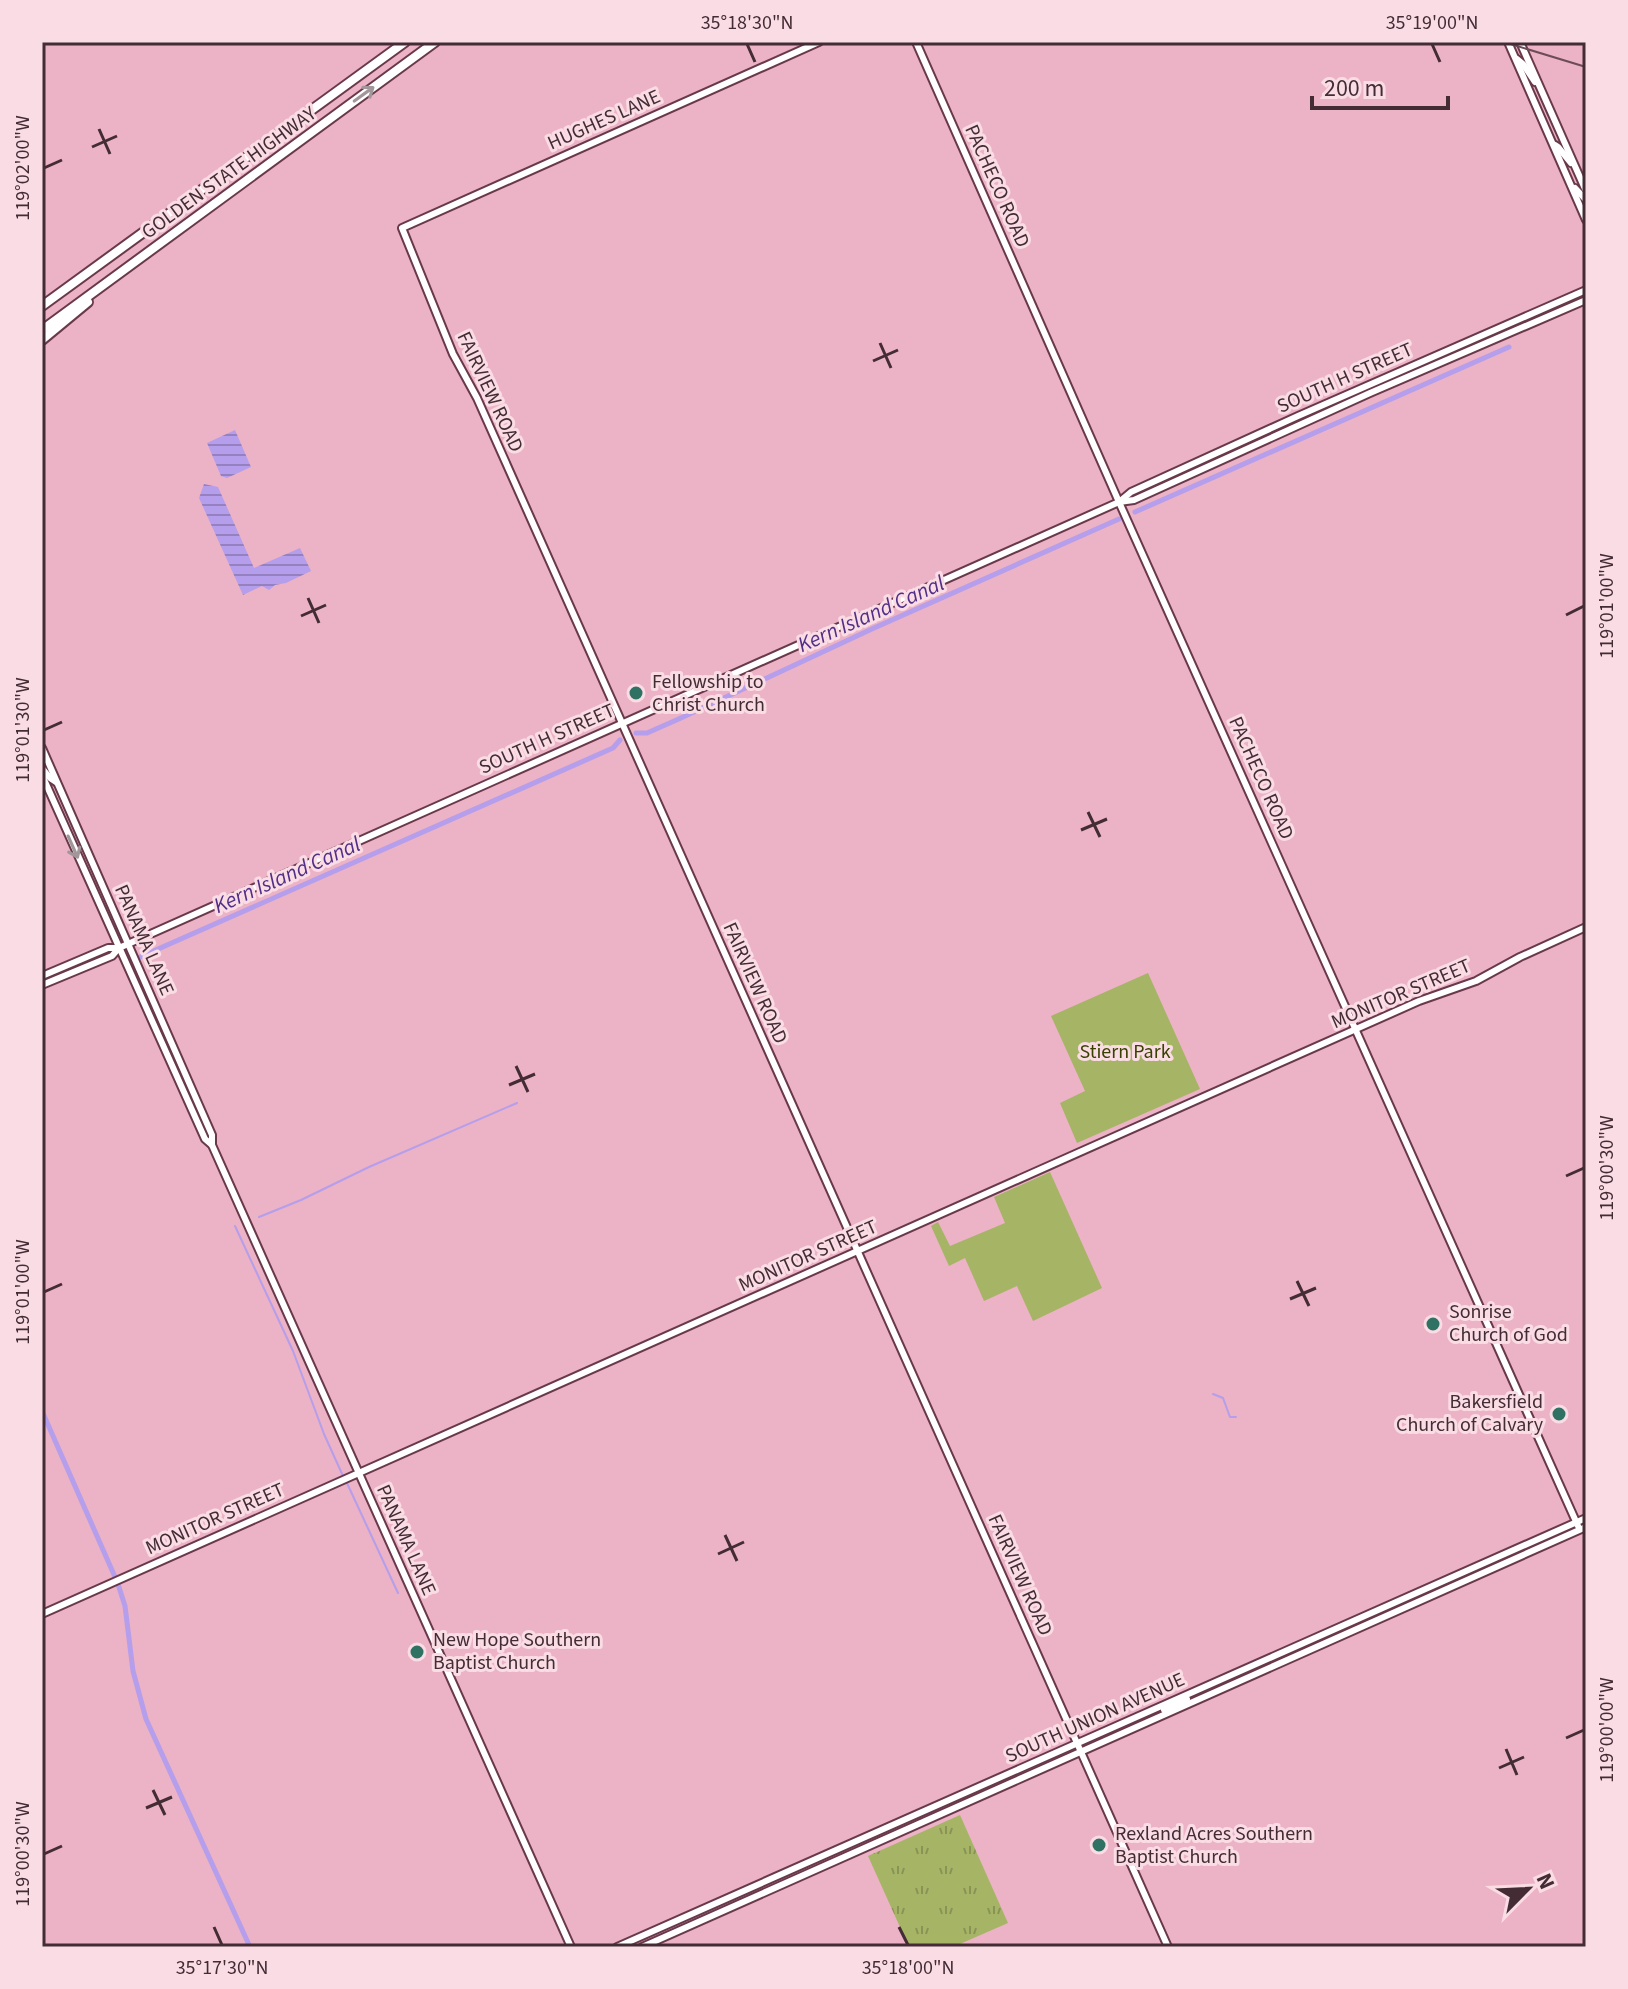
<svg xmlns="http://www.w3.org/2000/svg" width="1628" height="1989" font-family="'Source Sans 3',sans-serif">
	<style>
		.grass { fill: url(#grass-tufts) }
		.park { fill: #a6b466 }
		.water { fill: url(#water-rules) }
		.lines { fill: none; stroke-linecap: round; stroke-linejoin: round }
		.stream { stroke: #b59eeb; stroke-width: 2 }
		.canal { stroke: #b59eeb; stroke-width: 5 }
		.secondary-casing { stroke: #69394b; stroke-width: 10 }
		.primary-casing { stroke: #69394b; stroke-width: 10 }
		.highway-casing { stroke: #69394b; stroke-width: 12 }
		.secondary { stroke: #fff; stroke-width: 6 }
		.primary { stroke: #fff; stroke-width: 6 }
		.highway { stroke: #fff; stroke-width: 8 }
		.rail { stroke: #6c4c57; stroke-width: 2 }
		.oneway { stroke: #a1969a }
		.ticks { fill: none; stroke: #432c34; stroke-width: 3 }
		.poi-dot { fill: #2f7264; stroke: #fadce5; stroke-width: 3 }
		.labels { text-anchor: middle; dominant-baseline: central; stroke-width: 6; stroke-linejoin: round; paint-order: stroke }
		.street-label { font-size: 20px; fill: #432c34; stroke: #fadce5 }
		.poi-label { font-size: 20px; fill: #432c34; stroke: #fadce5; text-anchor: start }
		.park-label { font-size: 20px; fill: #394100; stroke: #fadce5 }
		.water-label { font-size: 22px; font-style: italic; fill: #512f87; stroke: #fadce5 }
		.neatline { fill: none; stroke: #432c34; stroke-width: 3 }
		.ticks-label { font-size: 20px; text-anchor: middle; fill: #432c34 }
	</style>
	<defs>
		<pattern id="grass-tufts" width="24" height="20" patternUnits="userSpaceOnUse" patternTransform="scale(2)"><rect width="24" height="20" fill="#a6b466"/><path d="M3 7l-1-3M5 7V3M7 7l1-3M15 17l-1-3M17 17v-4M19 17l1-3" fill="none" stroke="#899355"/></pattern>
		<pattern id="water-rules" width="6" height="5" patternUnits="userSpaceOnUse" patternTransform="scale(2)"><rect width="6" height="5" fill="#b59eeb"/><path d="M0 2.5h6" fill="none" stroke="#9581bf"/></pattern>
	</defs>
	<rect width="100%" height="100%" fill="#ecb2c5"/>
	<path class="grass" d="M960 1815 1008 1923 953 1947H909L868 1856Z"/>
	<g class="park">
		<path d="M1148 973 1200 1089 1077 1143 1060 1103 1085 1091 1051 1016Z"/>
		<path d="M1050 1172 1102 1288 1033 1321 1017 1286 984 1301 965 1258 949 1266 931 1226 938 1222 950 1246 1005 1223 994 1197Z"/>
	</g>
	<g class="water">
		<path d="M235 430 251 467 227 478 221 476 207 443Z"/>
		<path d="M204 484 218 487 254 568 300 548 311 571 286 583 275 585 269 590 262 586 243 595 199 498Z"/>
	</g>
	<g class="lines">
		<g class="stream">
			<path d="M259 1217 301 1200 369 1167 517 1103"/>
			<path d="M235 1226 293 1351 324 1434 343 1476"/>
			<path d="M1213 1394 1223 1398 1230 1417H1236"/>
			<path d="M346 1481 398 1593"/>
		</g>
		<g class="canal">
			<path d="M1135 512 1509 347"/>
			<path d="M636 733H647L681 718 874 628 1119 519"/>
			<path d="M140 957 613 748 620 740"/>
			<path d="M42 1411 115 1577"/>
			<path d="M118 1584 125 1606 133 1671 146 1719 250 1947"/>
		</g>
		<g class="secondary-casing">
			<g id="secondary">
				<path d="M819 42 402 228 453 354 477 398 1168 1947"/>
				<path d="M916 42 1119 502 1578 1526"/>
				<path d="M1508 42 1586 220"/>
				<path d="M1520 42 1586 191"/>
				<path d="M1517 59 1523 64 1535 82"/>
				<path d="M1555 145 1558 147 1571 163"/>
				<path d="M1575 188 1586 200"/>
				<path d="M1119 502 1131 492 1298 416 1586 290"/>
				<path d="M42 748 212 1135V1145"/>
				<path d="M42 768 50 778 56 782"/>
				<path d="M42 775 205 1139 212 1145 571 1947"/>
				<path d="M42 976 108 948H119"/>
				<path d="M42 985 112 956 119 948 128 944 1119 502 1134 500 1370 393 1586 300"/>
				<path d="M42 1614 1419 1001 1476 981 1520 957 1586 927"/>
			</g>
		</g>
		<g class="primary-casing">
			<g id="primary">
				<path d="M1164 1710 1187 1699"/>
				<path d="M617 1947 1586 1518"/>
				<path d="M642 1947 1586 1527"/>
			</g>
		</g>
		<g class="highway-casing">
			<g id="highway">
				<path d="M42 306 405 42"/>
				<path d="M42 330 435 42"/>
				<path d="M42 340 88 302"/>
			</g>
		</g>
		<use href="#secondary" class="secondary"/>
		<use href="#primary" class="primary"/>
		<use href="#highway" class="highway"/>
		<path class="rail" d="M1504 42 1586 67"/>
	</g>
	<defs><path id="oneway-shaft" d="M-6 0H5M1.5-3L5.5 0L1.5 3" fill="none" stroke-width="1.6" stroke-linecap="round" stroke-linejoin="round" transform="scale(2)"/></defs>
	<g class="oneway">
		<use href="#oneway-shaft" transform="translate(364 94) rotate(-36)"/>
		<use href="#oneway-shaft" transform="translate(73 847) rotate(66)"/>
	</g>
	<path class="ticks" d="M747 44 755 62M1432 44 1440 62M99 129 110 154M92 147 117 136M44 168 62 160M880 343 891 368M873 361 898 350M308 598 319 623M1566 615 1584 606M301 616 326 605M44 730 62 722M1088 812 1100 837M1081 830 1107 819M516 1066 528 1092M509 1085 535 1074M1566 1176 1584 1168M1297 1281 1309 1306M44 1292 62 1284M1290 1299 1316 1288M725 1535 737 1561M718 1554 744 1542M1566 1738 1584 1730M1506 1749 1517 1775M1499 1768 1524 1757M153 1790 165 1815M146 1808 172 1797M44 1854 62 1846M214 1927 222 1945M899 1927 908 1945"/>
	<g class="poi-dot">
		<circle cx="636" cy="693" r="8"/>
		<circle cx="1433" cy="1324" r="8"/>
		<circle cx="1559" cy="1414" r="8"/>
		<circle cx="417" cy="1652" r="8"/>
		<circle cx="1099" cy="1845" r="8"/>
	</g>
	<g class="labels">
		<g class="street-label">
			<text transform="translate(604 120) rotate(-24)">HUGHES LANE</text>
			<text transform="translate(229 173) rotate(-36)">GOLDEN STATE HIGHWAY</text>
			<text transform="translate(997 186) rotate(66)">PACHECO ROAD</text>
			<text transform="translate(1345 378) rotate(-24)">SOUTH H STREET</text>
			<text transform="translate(490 392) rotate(65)">FAIRVIEW ROAD</text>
			<text transform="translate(547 739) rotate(-24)">SOUTH H STREET</text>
			<text transform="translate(1261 778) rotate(66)">PACHECO ROAD</text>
			<text transform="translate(144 940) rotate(66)">PANAMA LANE</text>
			<text transform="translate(755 983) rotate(66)">FAIRVIEW ROAD</text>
			<text transform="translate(1401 994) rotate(-23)">MONITOR STREET</text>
			<text transform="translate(808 1256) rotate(-24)">MONITOR STREET</text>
			<text transform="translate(215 1519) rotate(-24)">MONITOR STREET</text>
			<text transform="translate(406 1540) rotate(66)">PANAMA LANE</text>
			<text transform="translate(1020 1575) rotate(66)">FAIRVIEW ROAD</text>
			<text transform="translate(1095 1718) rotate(-24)">SOUTH UNION AVENUE</text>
		</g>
		<g class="poi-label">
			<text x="652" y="682">Fellowship to<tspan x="652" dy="23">Christ Church</tspan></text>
			<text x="1449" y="1312">Sonrise<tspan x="1449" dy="23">Church of God</tspan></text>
			<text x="1543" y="1402" text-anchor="end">Bakersfield<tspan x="1543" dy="23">Church of Calvary</tspan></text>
			<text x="433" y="1640">New Hope Southern<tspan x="433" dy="23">Baptist Church</tspan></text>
			<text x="1115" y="1834">Rexland Acres Southern<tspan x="1115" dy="23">Baptist Church</tspan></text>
		</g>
		<g class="park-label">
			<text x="1125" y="1052">Stiern Park</text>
		</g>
		<g class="water-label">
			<text transform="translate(871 614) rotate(-24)">Kern Island Canal</text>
			<text transform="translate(287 875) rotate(-24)">Kern Island Canal</text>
		</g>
	</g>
	<rect width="1628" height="1989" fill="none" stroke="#fadce5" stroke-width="88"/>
	<g transform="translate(1528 1889) rotate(66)" stroke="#fadce5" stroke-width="6" paint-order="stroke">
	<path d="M0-6L14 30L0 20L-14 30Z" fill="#432c34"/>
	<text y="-12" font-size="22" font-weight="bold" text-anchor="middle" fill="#432c34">N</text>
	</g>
	<path d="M1312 96v12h136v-12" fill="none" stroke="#432c34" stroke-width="4"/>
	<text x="1324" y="96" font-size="24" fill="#432c34" stroke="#fadce5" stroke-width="6" paint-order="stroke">200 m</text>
	<rect x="44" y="44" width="1540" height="1901" class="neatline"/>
	<g class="ticks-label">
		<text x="747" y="29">35°18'30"N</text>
		<text x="1432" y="29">35°19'00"N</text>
		<text transform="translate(22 168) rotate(-90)" y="7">119°02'00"W</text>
		<text transform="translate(1606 606) rotate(-90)" y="7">119°01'00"W</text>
		<text transform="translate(22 730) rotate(-90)" y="7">119°01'30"W</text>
		<text transform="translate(1606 1168) rotate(-90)" y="7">119°00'30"W</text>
		<text transform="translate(22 1292) rotate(-90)" y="7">119°01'00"W</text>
		<text transform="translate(1606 1730) rotate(-90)" y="7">119°00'00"W</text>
		<text transform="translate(22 1854) rotate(-90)" y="7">119°00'30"W</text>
		<text x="222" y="1974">35°17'30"N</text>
		<text x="908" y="1974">35°18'00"N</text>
	</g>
</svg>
